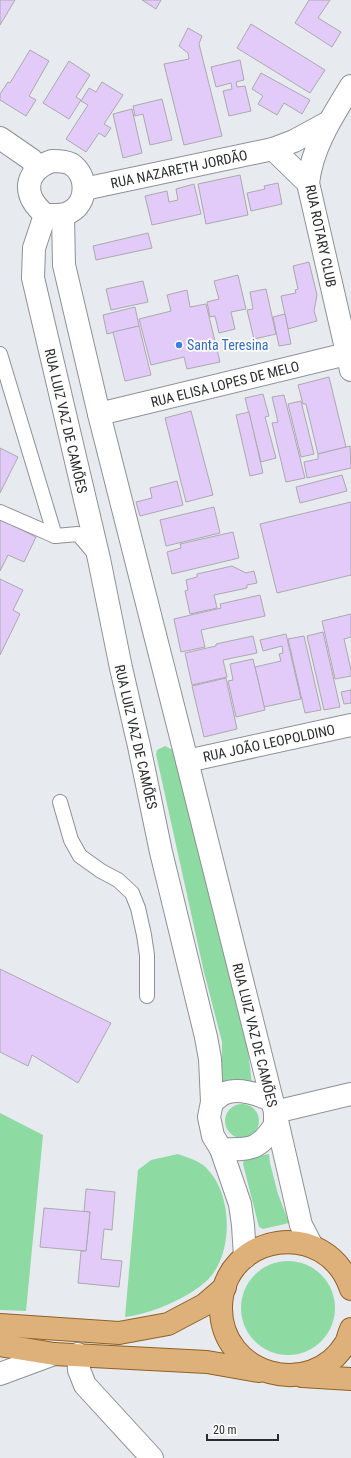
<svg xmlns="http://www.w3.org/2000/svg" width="351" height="1458" font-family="'Roboto Condensed',sans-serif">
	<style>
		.green { fill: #8edaa3 }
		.building { fill: #e3cbf9; stroke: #aba9ae }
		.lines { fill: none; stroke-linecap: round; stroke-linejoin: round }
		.service-casing { stroke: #8d9195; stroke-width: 16 }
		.minor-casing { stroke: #8d9195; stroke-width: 24 }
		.primary-casing { stroke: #8f6125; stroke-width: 24 }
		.service { stroke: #fff; stroke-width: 14 }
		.minor { stroke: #fff; stroke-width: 22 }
		.primary { stroke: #ddb179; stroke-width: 22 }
		.shop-dot { fill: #3f7fe0; stroke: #fff; stroke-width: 1.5 }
		.labels { text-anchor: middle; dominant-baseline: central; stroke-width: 3.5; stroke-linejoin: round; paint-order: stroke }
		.street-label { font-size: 14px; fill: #2a2c2d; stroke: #fff }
		.shop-label { font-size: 14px; fill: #366cbe; stroke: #fff; text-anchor: start }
	</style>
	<rect width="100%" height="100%" fill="#e7ebef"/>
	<g class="green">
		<path d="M165 746 173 750 175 753 240 1010 248 1051 252 1083 222 1084V1042L204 972 156 754 157 750Z"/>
		<circle cx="242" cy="1121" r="17"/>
		<path d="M0 1113 43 1135 26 1311 0 1310Z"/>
		<path d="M178 1154C186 1157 196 1160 203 1165 232 1189 234 1246 212 1275 195 1296 151 1314 125 1317L138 1170 151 1160Z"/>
		<path d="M269 1154 270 1163 278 1194 289 1223 263 1229 259 1227 243 1164 244 1159Z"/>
		<circle cx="288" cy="1308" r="47"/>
	</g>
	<g class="building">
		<path d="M0 0H15L0 25Z"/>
		<path d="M142 0H161L156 9Z"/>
		<path d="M309 0H330L318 18 341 32 332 47 295 23Z"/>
		<path d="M251 24 325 70 310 93 237 48Z"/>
		<path d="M188 28 202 36 199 44 222 136 184 145 164 64 189 59 188 53 179 46Z"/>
		<path d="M30 50 49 61 29 96 36 100 26 116 0 100V94L8 82 10 83Z"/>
		<path d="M240 60 244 80 236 82 237 87 245 86 251 111 229 116 223 91 232 89 231 83 216 87 211 67Z"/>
		<path d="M69 61 90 75 76 97 81 100 69 119 43 103Z"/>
		<path d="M261 73 310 100 302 114 284 103 277 115 258 104 263 96 252 89Z"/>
		<path d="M102 82 123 95 104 124 111 128 105 137 99 133 86 152 66 139 88 105 81 101 89 88 96 92Z"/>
		<path d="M162 99 172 140 150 145 143 114 135 116 133 106Z"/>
		<path d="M132 109 142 153 123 158 113 114Z"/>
		<path d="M240 175 248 215 206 224 198 184Z"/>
		<path d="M278 183 282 204 251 211 247 193 265 189 264 186Z"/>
		<path d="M194 184 201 214 152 225 145 196 167 191 169 202 178 200 176 189Z"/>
		<path d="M148 233 152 248 96 260 93 246Z"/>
		<path d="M309 262 317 295 314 311 317 321 288 329 281 296 296 293 295 290 298 289 293 266Z"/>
		<path d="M238 275 246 309 231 312 235 329 219 333 215 316 210 317 207 302 219 299 214 281Z"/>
		<path d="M143 281 148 302 111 310 106 289Z"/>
		<path d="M266 289 276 334 254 339 247 310 253 309 250 292Z"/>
		<path d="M187 290 190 307 206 304 220 362 187 369 184 357 151 365 139 319 171 311 167 295Z"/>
		<path d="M135 307 139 326 107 334 103 315Z"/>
		<path d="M285 314 291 344 279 346 273 317Z"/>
		<path d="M139 326 151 375 125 381 113 332Z"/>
		<path d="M329 377 346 447 318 454 306 404H303L298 385Z"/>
		<path d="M263 394 269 416 265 417 276 458 261 462 245 398Z"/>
		<path d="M284 395 305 478 286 482 272 423 278 422 272 397Z"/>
		<path d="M301 401 314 454 301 457 288 404Z"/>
		<path d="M191 411 213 495 186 502 165 418Z"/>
		<path d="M249 412 263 473 250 476 236 415Z"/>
		<path d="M350 446 351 468 307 478 304 462 318 459V454Z"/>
		<path d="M0 448 18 457 0 493Z"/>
		<path d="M342 475 347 491 300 503 296 487Z"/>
		<path d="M177 481 183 505 140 516 136 502 152 498 150 488Z"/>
		<path d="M351 502V575L277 593 260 524Z"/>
		<path d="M214 507 220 533 166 546 160 520Z"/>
		<path d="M0 519 36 537 24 562 8 555 0 571Z"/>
		<path d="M233 532 239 558 172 574 167 552 181 548 180 544Z"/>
		<path d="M232 566 246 573 254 571 257 583 247 585V588L214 595 217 608 190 614 185 591 188 590 186 580 197 577V574Z"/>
		<path d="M0 579 23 590 13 610 20 614 0 655Z"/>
		<path d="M260 595 265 616 201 630 205 647 181 652 174 619 221 608 220 604Z"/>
		<path d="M351 614V637L344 639 351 670V676L335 679 322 621Z"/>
		<path d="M323 632 340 707 324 710 307 636Z"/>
		<path d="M286 634 301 699 264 707 255 667 281 661 279 654 283 653 282 646 263 651 260 640Z"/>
		<path d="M253 636 257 653 223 660 227 677 192 685 185 653 216 646V644Z"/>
		<path d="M304 636 321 710 305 713 288 639Z"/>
		<path d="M253 659 265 710 236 717 228 681 233 680 230 664Z"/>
		<path d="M226 678 237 729 204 737 192 686Z"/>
		<path d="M351 690V703L344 704 341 692Z"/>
		<path d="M0 969 111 1023 78 1083 32 1055 28 1066 0 1052Z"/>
		<path d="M86 1189 115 1192 112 1230 104 1229 101 1259 122 1261 119 1287 78 1283 81 1251H86L90 1212H84Z"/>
		<path d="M44 1208 90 1212 86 1251 40 1247Z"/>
	</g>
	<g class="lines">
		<g class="service-casing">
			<g id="service">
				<path d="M0 354 55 536"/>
				<path d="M0 512 55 536 78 534 95 554"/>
				<path d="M60 802 71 840 80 856 101 871 118 880 132 893 138 908 144 935 147 955V996"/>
			</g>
		</g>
		<g class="minor-casing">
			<g id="minor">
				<path d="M351 86C332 117 312 147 308 183L351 370"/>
				<path d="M0 138 32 160 36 170"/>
				<path d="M273 149 308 183"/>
				<path d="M52 161C59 161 65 161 71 164 88 175 88 203 70 212 63 216 53 215 45 215 40 210 34 205 31 197 24 179 37 166 52 161Z"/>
				<path d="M84 189 273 149 294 141 329 122"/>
				<path d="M45 215 34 248 33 278 99 559 121 668 139 746 161 852 206 1037 210 1059 212 1102 209 1117 213 1136 221 1149 240 1204 243 1225 245 1257"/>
				<path d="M63 215 64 265 99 414 187 761 275 1112 301 1225 312 1246"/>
				<path d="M99 414 351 353"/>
				<path d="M187 761 351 725"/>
				<path d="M212 1102C216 1100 219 1096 223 1094 237 1087 259 1094 272 1101"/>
				<path d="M221 1149C250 1150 259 1150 275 1125V1112L351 1094"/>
				<path d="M78 1354 79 1370 85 1385 152 1458"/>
				<path d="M0 1374 54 1354"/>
			</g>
		</g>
		<g class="primary-casing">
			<g id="primary">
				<path d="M351 1289C327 1217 223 1232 221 1307 220 1375 311 1401 346 1343 348 1339 349 1333 351 1329"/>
				<path d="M0 1325 119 1333 168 1324 204 1305 225 1287"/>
				<path d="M0 1345 54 1354 207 1362 259 1371"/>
				<path d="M302 1376 351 1379"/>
			</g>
		</g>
		<use href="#service" class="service"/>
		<use href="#minor" class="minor"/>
		<use href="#primary" class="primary"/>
	</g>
	<circle class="shop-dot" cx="179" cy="345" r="4"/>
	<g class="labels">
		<g class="street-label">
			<text transform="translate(179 169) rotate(-12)">RUA NAZARETH JORDÃO</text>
			<text transform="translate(321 236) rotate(78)">RUA ROTARY CLUB</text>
			<text transform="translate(225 384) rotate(-14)">RUA ELISA LOPES DE MELO</text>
			<text transform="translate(66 421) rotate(77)">RUA LUIZ VAZ DE CAMÕES</text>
			<text transform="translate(136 737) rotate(77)">RUA LUIZ VAZ DE CAMÕES</text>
			<text transform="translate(269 743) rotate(-12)">RUA JOÃO LEOPOLDINO</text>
			<text transform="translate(255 1035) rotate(76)">RUA LUIZ VAZ DE CAMÕES</text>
		</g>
		<g class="shop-label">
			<text x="187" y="345">Santa Teresina</text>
		</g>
	</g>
	<path d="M207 1434v6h71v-6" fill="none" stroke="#2a2c2d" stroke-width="2"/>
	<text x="213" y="1434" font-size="12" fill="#2a2c2d" stroke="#ffffff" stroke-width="3" paint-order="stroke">20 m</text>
</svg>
